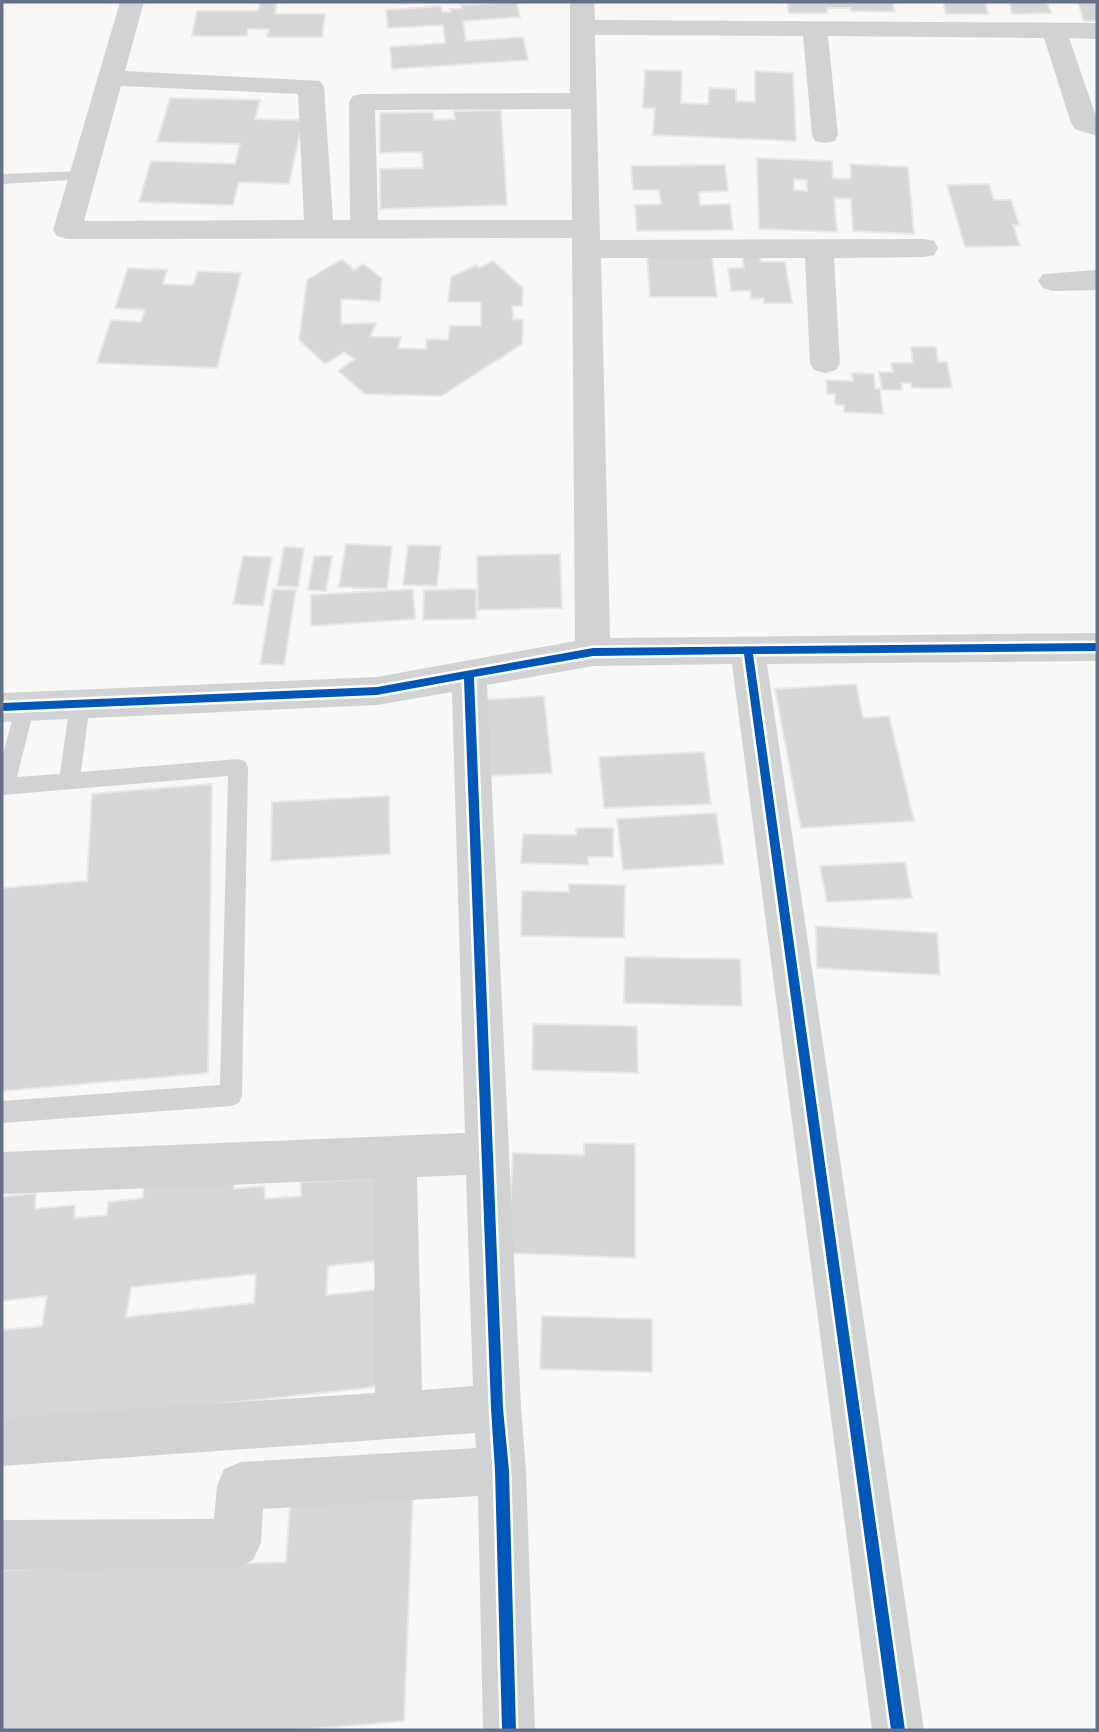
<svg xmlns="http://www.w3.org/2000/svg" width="1099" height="1732" font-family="'PT Sans',sans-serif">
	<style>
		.building { fill: #d5d6d7; stroke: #e7e7e6; stroke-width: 2; fill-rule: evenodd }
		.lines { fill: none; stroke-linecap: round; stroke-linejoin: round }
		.service { fill: #d1d2d3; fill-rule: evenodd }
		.minor { fill: #d1d2d3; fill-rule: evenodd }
		.cycleway-casing { stroke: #fff; stroke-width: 5 }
		.cycleway { fill: #0057b8; fill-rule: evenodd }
	</style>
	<rect width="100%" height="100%" fill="#f8f8f7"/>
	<g class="building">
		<path d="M260 2H277L275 14H325L322 37H267L269 29H248L247 36H192L197 11H258Z"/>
		<path d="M517 2 520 17 463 21 466 41 523 37 528 60 392 69 390 47 445 43 443 25 388 28 386 10 441 6 442 12H451L450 9H462L461 5Z"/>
		<path d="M787 2H893L895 12 851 11V8H827V13H789Z"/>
		<path d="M943 2H985L988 14H946Z"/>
		<path d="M1009 2H1047L1051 13 1012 14Z"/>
		<path d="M1078 2H1097V21H1084Z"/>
		<path d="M645 70 682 71 681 103 708 104 709 88 736 89V101L755 102V71L793 73 796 141 653 135 655 108H643Z"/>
		<path d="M170 98 260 100 255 119 303 120 289 184 239 182 233 205 139 202 151 161 235 164 240 144 157 142Z"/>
		<path d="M501 110 507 205 380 209V169L423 168 422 152 380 153V113L433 112 434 120 455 119 454 111Z"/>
		<path d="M757 158 832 161 833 178 851 179 850 164 908 167 914 234 853 231 851 199 834 198 837 232 759 229ZM794 179 807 180V191L794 190Z"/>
		<path d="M725 165 728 191 699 192 700 205 730 204 733 230 637 231 635 205 661 204 659 190H633L631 166Z"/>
		<path d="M989 184 994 200H1011L1019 225H1013L1020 246 965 247 947 185Z"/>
		<path d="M742 255H759L761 262H785L792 303H764V298L751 299 750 291H731L728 268H744Z"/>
		<path d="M647 256H712L717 297H650Z"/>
		<path d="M342 259 354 270 363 264 382 278 380 301 341 299V324L376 323 370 337H401L398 348 426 349V339L448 340 450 326H481V302H448L451 277 476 265 480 268 493 261 523 288 522 306H512L513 319 523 320 522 344 441 396 365 394 338 371 355 359 344 352 325 364 299 340 307 280Z"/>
		<path d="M128 268 167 270 163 284 184 285H193L198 271 241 273 217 368 97 363 111 320 141 322 145 310 115 308Z"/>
		<path d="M911 347H936L938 362H947L952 388H912L911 383H901L902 390H882L879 372H893L891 363H913Z"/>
		<path d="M852 373 874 374 875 389H880L883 414 844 412V405H835V394H827L826 380 853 381Z"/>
		<path d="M346 544 392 546 387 589 339 587Z"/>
		<path d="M408 545 441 546 437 586 403 585Z"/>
		<path d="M284 547 304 548 298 587 277 586Z"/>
		<path d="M560 554 562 608 478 610 477 556Z"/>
		<path d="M243 556 272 557 263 606 233 604Z"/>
		<path d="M314 556H332L326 591 308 590Z"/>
		<path d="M273 589 296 590 284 665 260 664Z"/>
		<path d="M413 589 415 619 311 626V595Z"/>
		<path d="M476 589V619L423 620 424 590Z"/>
		<path d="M856 684 863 718 889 716 914 821 801 828 775 689Z"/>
		<path d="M544 696 552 773 485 776 481 700Z"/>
		<path d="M704 752 711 804 604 808 599 757Z"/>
		<path d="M212 784 208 1073 2 1091V888L87 881 92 794Z"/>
		<path d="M389 796 390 854 271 861 272 802Z"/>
		<path d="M716 813 724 864 623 870 617 819Z"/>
		<path d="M576 828H613V857H588V865L521 863 523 834 576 835Z"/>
		<path d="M905 862 912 898 827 902 820 866Z"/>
		<path d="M569 884 625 885 624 938 521 936 522 891 569 892Z"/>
		<path d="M816 926 937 933 940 975 817 968Z"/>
		<path d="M625 957 740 959 742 1006 624 1003Z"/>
		<path d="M533 1024 637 1026 638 1073 532 1070Z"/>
		<path d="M584 1143 635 1144V1258L508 1253 513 1153 584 1155Z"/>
		<path d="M234 1173V1189L264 1186 265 1199 301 1196V1182L377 1178 388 1260 328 1266 326 1295 387 1289 391 1385 2 1428V1330L42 1326 47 1296 2 1301V1197L36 1193 35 1209 75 1205 74 1218 107 1215 108 1202 143 1198 144 1182ZM256 1274 254 1303 126 1317 131 1287Z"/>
		<path d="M542 1316 652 1319V1372L540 1369Z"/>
		<path d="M291 1492H413L404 1721 299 1730H2V1570L286 1562Z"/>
	</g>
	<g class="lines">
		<g class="service">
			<path d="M83 171 91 176 88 179 2 184V174Z"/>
			<path d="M80 695 87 697 90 703 81 772 238 759 245 761 248 767 242 1095 239 1103 231 1106 2 1123V1101L220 1085 228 776 2 795V757L18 699 25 697 32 699 35 705 17 777 60 774 70 703 73 697Z"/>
		</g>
		<g class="minor">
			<path d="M120 2H144L125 71 320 81 324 87 333 220H350L349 102 353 96 362 94 570 93V2H594L595 20 1097 23V39L1069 38 1097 119V136L1075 129 1071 123 1044 38 828 36 838 135 835 141 825 143 815 141 812 135 803 36 595 35 600 240 924 239 934 241 938 248 934 255 924 257 834 258 840 363 836 370 825 373 814 370 810 363 805 258H601L610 638 1097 633V661L767 664 924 1730H872L732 664 593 666 487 685 521 1408 526 1471 535 1730H483L478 1496 263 1509 261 1543 253 1560 236 1568 2 1570V1520L214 1519 217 1486 224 1469 241 1462 476 1448 475 1433 2 1466V1418L375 1393 374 1179 2 1194V1152L465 1133 452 692 377 705 2 722V693L377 677 575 641 572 238 67 239 57 236 53 230ZM121 86 298 94 304 220 84 221ZM571 109 572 220H378L375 110ZM466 1175 473 1386 422 1390 417 1177Z"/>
			<path d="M1097 270V290L1053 291 1043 288 1038 281 1043 274Z"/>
		</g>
		<g class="cycleway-casing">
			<path id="cycleway" d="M1097 643V651L753 654 905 1730H891L744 654 593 656 474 677 503 1408 509 1471 516 1730H502L495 1471 491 1408 464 679 377 695 2 711V703L377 687 593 648Z"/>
		</g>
		<use href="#cycleway" class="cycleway"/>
	</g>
	<rect width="1099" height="1732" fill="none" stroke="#667088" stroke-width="7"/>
</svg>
